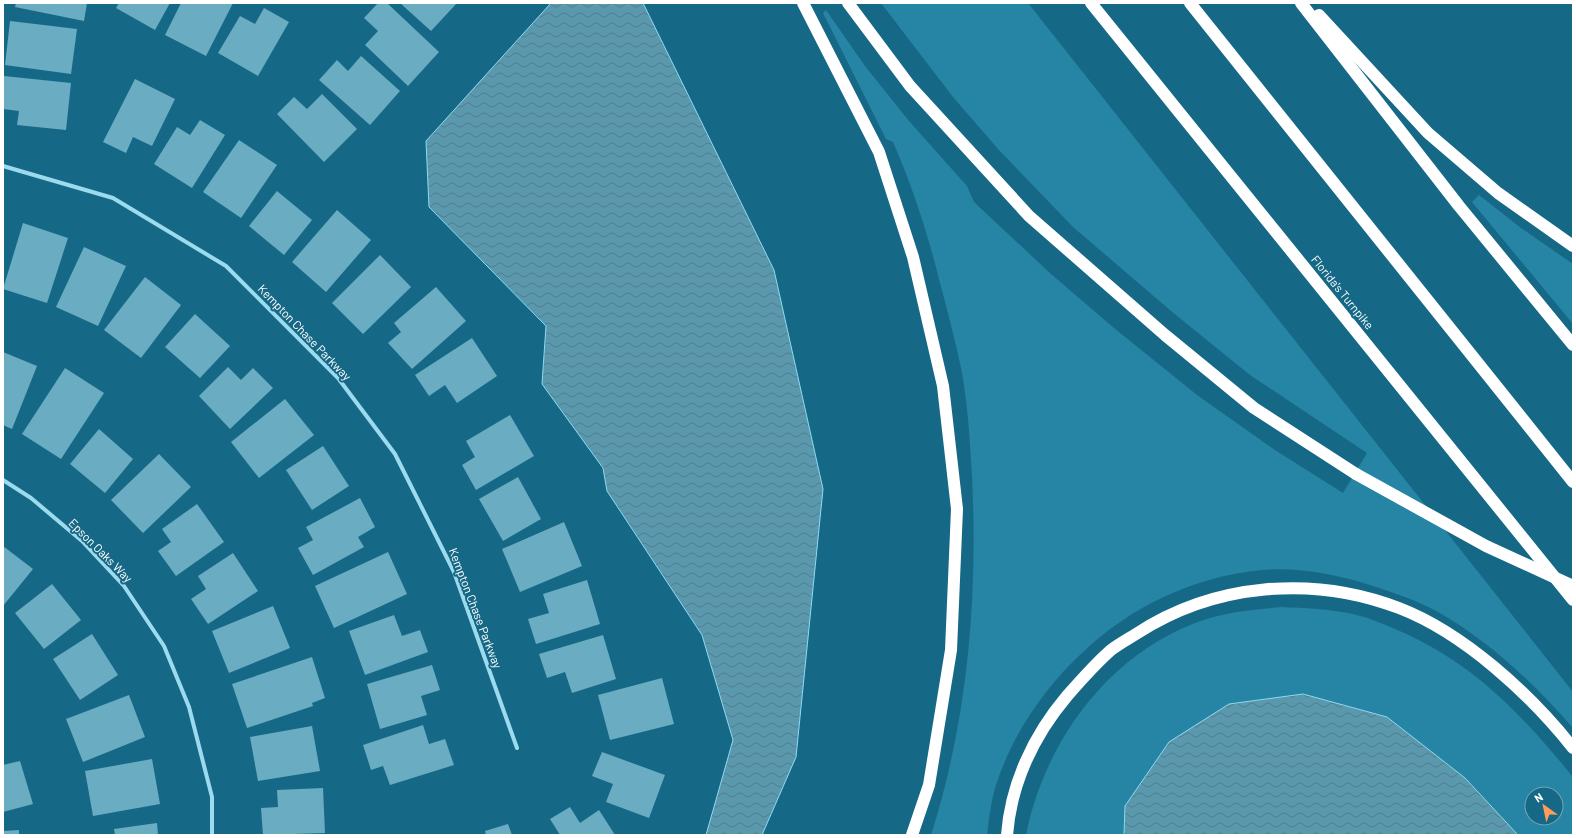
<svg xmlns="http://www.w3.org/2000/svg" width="1576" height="838" font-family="Barlow,sans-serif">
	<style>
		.grass { fill: #2684a4; fill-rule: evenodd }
		.water { fill: url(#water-waves); stroke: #8edaf1 }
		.building { fill: #6aacc2 }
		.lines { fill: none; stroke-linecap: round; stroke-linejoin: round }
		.minor { stroke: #9cdaee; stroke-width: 4 }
		.motorway { stroke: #fff; stroke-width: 12 }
		.motorway-bridge { stroke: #fff; stroke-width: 12 }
		.labels { text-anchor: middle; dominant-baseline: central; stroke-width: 4; stroke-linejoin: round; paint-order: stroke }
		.street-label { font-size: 12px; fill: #fff; stroke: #166986 }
	</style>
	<defs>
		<pattern id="water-waves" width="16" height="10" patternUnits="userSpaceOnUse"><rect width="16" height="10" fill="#5a98ad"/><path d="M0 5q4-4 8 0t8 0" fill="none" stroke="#557d8b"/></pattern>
	</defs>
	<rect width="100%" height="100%" fill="#166986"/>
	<g class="grass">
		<path d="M881 3H1028L1573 692V728C1535 684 1489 641 1438 612 1418 601 1395 593 1373 586 1338 575 1300 567 1262 570 1195 576 1130 607 1082 653 1044 688 1012 735 996 785 991 801 989 819 987 835H931C968 719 978 597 972 476 970 442 968 407 962 373 956 343 948 313 940 283 928 234 913 188 893 142L886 139 823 13 826 10 865 66 909 121 967 186 974 202 1051 274 1114 328 1197 395 1275 450 1343 493 1367 453 1250 375 1171 311 1073 227 998 149 953 97Z"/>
		<path d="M1479 195 1521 228 1573 264V324L1472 202Z"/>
		<path d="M1281 607C1305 608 1329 609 1353 614 1370 618 1386 625 1402 632 1476 665 1522 715 1573 777V835H1518L1465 778 1387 717 1303 694 1229 704 1125 806 1124 835H1026C1044 744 1106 657 1195 623 1222 612 1252 610 1281 607ZM1532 794H1556V818H1532Z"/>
	</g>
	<g class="water">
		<path d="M551 3H643L774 270 823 489 796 757 762 835H706L733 740 702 635 607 491 603 468 542 384 546 326 429 207 426 141Z"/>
		<path d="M1303 694 1387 717 1465 778 1518 835H1124L1125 806 1169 742 1229 704Z"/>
	</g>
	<g class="building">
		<path d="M16 3H87L84 21 15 7Z"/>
		<path d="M119 3H170L155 30 116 8Z"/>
		<path d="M181 3H233L206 56 165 35Z"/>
		<path d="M378 3H387L439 52 408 86 365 45 378 31 364 18Z"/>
		<path d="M400 3H457L431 31Z"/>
		<path d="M264 8 289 22 258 76 218 53 240 16 255 24Z"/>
		<path d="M10 21 77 29 71 74 5 65Z"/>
		<path d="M361 56 400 91 370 125 319 80 337 60 348 71Z"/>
		<path d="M4 76 71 83 66 130 17 125 19 111 3 109Z"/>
		<path d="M135 79 175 99 152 146 133 137 126 153 103 142Z"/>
		<path d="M322 94 357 129 324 162 277 114 294 97 307 109Z"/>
		<path d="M200 120 225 135 192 188 154 164 177 127 190 135Z"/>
		<path d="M239 140 277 165 241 218 203 192Z"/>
		<path d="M277 191 312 220 284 255 249 226Z"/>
		<path d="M337 210 371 240 326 292 292 262Z"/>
		<path d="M23 223 68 238 47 303 3 289Z"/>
		<path d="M84 247 126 266 98 326 56 307Z"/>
		<path d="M380 255 411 287 363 334 332 303Z"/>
		<path d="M145 277 181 305 141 358 104 330Z"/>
		<path d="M436 287 466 321 412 369 388 343 401 332 394 323Z"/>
		<path d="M195 314 230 346 200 378 165 347Z"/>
		<path d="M472 338 497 376 457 403 445 385 429 396 415 375Z"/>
		<path d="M3 352 37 366 12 429 3 425Z"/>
		<path d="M228 367 241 380 253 368 273 388 230 429 199 396Z"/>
		<path d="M65 368 104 393 61 459 22 434Z"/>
		<path d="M285 399 314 435 259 478 231 442Z"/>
		<path d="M510 415 534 456 476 490 462 465 475 457 466 441Z"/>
		<path d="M99 429 133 459 105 493 70 464Z"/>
		<path d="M323 446 349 486 312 510 286 470Z"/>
		<path d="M159 454 191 487 143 533 111 500Z"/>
		<path d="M518 477 541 519 503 541 479 499Z"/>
		<path d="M360 498 375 527 358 537 364 547 313 575 298 548 313 540 306 527Z"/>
		<path d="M197 504 224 542 176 576 158 551 171 542 162 529Z"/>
		<path d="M564 522 582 566 520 592 502 549Z"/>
		<path d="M3 546 33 569 3 606Z"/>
		<path d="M388 552 407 594 334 628 315 586Z"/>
		<path d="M233 553 258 591 208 624 191 599 206 589 198 576Z"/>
		<path d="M587 580 600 624 536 644 528 619 549 613 543 594Z"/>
		<path d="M52 584 81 620 44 649 15 613Z"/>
		<path d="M273 606 290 648 229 673 212 631Z"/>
		<path d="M394 615 402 636 420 630 428 652 365 675 349 631Z"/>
		<path d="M92 634 118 675 80 700 53 659Z"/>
		<path d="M603 635 616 679 572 693 565 672 547 678 539 654Z"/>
		<path d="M312 657 325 698 312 703 313 706 247 728 232 684Z"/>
		<path d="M432 665 440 690 421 696 427 715 380 729 367 684Z"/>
		<path d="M662 678 674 724 610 740 598 695Z"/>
		<path d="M129 695 145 737 83 762 66 719Z"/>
		<path d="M423 725 429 744 445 739 454 765 390 785 383 766 371 770 363 745Z"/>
		<path d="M312 726 320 771 258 781 250 737Z"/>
		<path d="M602 752 665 775 649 818 606 802 613 784 592 776Z"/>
		<path d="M152 759 160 804 93 816 85 771Z"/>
		<path d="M20 761 33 804 3 812V765Z"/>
		<path d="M323 788 325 833 263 835 261 808 278 807 277 790Z"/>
		<path d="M570 807 580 823 599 810 615 835H560L550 819Z"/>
		<path d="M157 823 158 835H115L114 829Z"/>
		<path d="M508 824 512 835H486L485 831Z"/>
		<path d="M19 830V835H3V831Z"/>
	</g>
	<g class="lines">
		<g class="minor">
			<path d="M3 166 113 198 226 266 338 378 395 454 454 572 517 748"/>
			<path d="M3 480 31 498 82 541 124 586 164 646 189 707 212 797V835"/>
		</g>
		<g class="motorway">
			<path d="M803 3 879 152 913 257 943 386 957 509 951 650 929 785 912 835"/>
			<path d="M848 3 910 86 1029 216 1165 335 1254 408 1356 474"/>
			<path d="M1091 3 1573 600"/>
			<path d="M1190 3 1573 482"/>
			<path d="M1301 3 1459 206 1573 345"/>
			<path d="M1319 15 1428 133 1498 193 1573 246"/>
			<path d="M1007 835C1011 783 1034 735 1067 696 1081 680 1095 664 1111 650 1119 644 1128 639 1136 634 1214 583 1313 575 1399 608 1464 633 1530 694 1573 748"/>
		</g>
		<path class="motorway-bridge" d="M1356 474 1486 546 1573 586"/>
	</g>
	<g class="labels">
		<g class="street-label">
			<text transform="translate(1343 292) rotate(51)">Florida's Turnpike</text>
			<text transform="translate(305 332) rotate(46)">Kempton Chase Parkway</text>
			<text transform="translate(101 550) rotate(45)">Epson Oaks Way</text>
			<text transform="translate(476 608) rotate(69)">Kempton Chase Parkway</text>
		</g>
	</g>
	<rect width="1576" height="838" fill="none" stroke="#ffffff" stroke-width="8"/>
	<g transform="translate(1544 806) rotate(327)"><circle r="19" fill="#166986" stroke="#73a5b6"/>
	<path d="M0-3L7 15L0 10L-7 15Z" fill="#ff9c59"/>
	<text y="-6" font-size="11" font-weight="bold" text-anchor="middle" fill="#ffffff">N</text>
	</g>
</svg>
